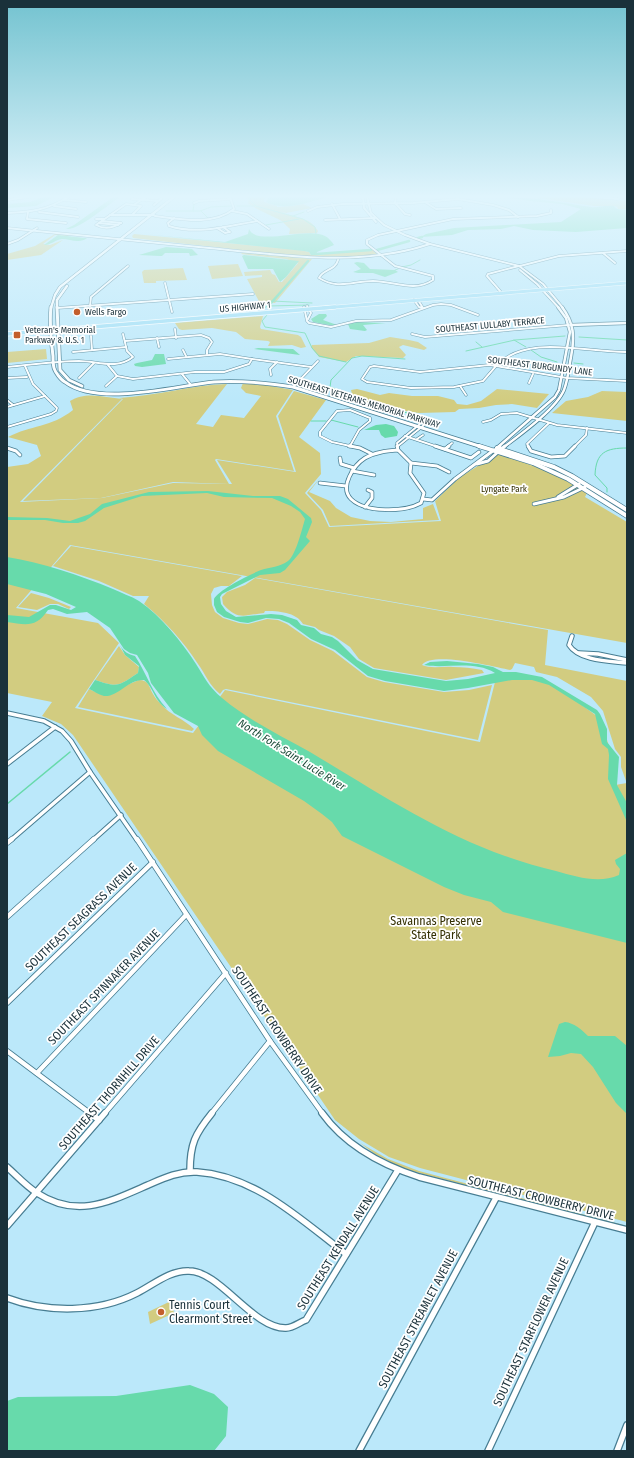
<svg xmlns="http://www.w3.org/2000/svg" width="634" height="1458" font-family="'Fira Sans Condensed',sans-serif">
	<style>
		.green { fill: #d2cc80 }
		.water { fill: #67daab }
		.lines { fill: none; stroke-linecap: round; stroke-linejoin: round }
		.stream-far1 { stroke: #67daab; stroke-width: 1 }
		.stream { stroke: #67daab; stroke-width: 1.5 }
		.canal { stroke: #67daab; stroke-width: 2.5 }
		.minor-far4-casing { stroke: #477d92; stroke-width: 3 }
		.minor-far3-casing { stroke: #477d92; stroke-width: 4.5 }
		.minor-far2-casing { stroke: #477d92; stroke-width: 5.5 }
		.minor-far1-casing { stroke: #477d92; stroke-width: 6 }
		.minor-casing { stroke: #477d92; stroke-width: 8 }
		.tertiary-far2-casing { stroke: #477d92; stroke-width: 3 }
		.tertiary-far1-casing { stroke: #477d92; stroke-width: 4 }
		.tertiary-casing { stroke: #477d92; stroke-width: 4.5 }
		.secondary-far2-casing { stroke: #477d92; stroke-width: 3.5 }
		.secondary-far1-casing { stroke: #477d92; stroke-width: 4.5 }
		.secondary-casing { stroke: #477d92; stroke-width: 5.5 }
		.primary-far1-casing { stroke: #fff; stroke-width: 4 }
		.primary-casing { stroke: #fff; stroke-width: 5 }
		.minor-far4 { stroke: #fff; stroke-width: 2 }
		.minor-far3 { stroke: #fff; stroke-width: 3 }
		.minor-far2 { stroke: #fff; stroke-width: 3.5 }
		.minor-far1 { stroke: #fff; stroke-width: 4.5 }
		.minor { stroke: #fff; stroke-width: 5.5 }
		.tertiary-far2 { stroke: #fff; stroke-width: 2 }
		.tertiary-far1 { stroke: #fff; stroke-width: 2.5 }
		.tertiary { stroke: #fff; stroke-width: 3 }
		.secondary-far2 { stroke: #fff; stroke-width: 2.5 }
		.secondary-far1 { stroke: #fff; stroke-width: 3 }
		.secondary { stroke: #fff; stroke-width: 4 }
		.primary-far1 { stroke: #9fdef5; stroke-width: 3 }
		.primary { stroke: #9fdef5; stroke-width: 3.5 }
		.poi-dot { fill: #c35e2c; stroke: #fff; stroke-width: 1.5 }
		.labels { text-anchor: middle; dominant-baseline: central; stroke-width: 3.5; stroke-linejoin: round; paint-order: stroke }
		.far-street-label { font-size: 9px; fill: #1a313a; stroke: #fff }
		.far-poi-label { font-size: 9px; fill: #1a313a; stroke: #fff; text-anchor: start }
		.far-park-label { font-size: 9px; fill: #343002; stroke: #fff }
		.water-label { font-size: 11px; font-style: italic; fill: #1a4a37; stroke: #fff }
		.near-street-label { font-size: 12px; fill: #1a313a; stroke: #fff }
		.near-park-label { font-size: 12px; fill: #343002; stroke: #fff }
		.near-poi-label { font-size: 12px; fill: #1a313a; stroke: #fff; text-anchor: start }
	</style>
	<rect width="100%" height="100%" fill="#bbe8fa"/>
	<g class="green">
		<path d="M246 197H268L264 199V202L277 206V210V207L291 206 303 204 312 208 286 213 280 211C293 218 310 216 318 231L317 233 289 234 290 229C286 226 284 222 280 220 273 216 251 207 248 203L249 200Z"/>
		<path d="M531 197H584L627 201V209H618L617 207 614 206H595Z"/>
		<path d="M55 234H71L68 236 55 235 43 244 50 245 63 240 41 255 7 260V254L35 246Z"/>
		<path d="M134 234 300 250 309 252 311 255 372 249 378 255 352 259 313 258 133 238 132 236Z"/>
		<path d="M243 252H246L312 259 275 303 267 302 265 304H272L261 305 247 279 262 277V275L245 276 244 272 270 270 272 274 275 275 279 282H282L298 263 286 259 241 254Z"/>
		<path d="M238 264 243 276 212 279 208 266Z"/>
		<path d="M183 268 187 280 156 281V283H144L142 272 144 270Z"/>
		<path d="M263 316 260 327 261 329 298 335 301 337 306 347 301 348 292 345 268 346 270 342 268 341 245 339 236 332 212 328 182 330 179 329 175 323Z"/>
		<path d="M390 337 409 340 418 342 427 348 424 350 403 345 399 347 406 355 403 358 360 356H356L346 362 319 357 311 347 312 345 369 343Z"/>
		<path d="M46 349 47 359 7 363V352Z"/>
		<path d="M243 383 260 384 293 390 276 416 294 471 216 459 215 460 229 484 173 482 101 498 23 501 123 399 119 398C156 396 191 385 227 384L196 424 213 427 221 415 244 418 261 396 246 393 241 388Z"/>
		<path d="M357 389 380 395 389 393 412 396H438L454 400 457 404 467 405 481 401 497 389 549 394 537 408 512 404 496 405 479 408 459 409 455 412 419 413 405 411 401 413 353 398 351 390Z"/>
		<path d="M294 391 326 400 299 437 320 453 321 474 305 493 321 510 329 527 441 521 435 501 460 477 499 453C530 464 560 475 587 493L585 497 627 522V643L70 545 16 608 98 623 119 643 75 708 193 733 225 690 480 742 496 678 543 680 579 703 601 719 612 757 615 785 627 783V1222L420 1168 389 1157 359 1139 335 1120 73 735 61 724 42 716 52 702 7 693V467L28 464 41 456 37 445 8 437C31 425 50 428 73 410L70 401C85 391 105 397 122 399L20 502 102 498 173 483 232 484 217 460 296 472 278 416Z"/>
		<path d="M602 391 627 392V421L552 413 566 401 588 397Z"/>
		<path d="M321 477 309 492 330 501 336 508 351 517 370 521 391 522 423 519V508L433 504 439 520 330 526 323 510 307 493Z"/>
		<path d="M71 546 242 576 229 586H221L214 588 211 594 212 605 215 612 223 618 239 623 248 624 267 619 278 620 287 624 310 640 333 651 367 677 384 682 444 692 469 690 492 685 478 740 226 689 223 690 220 694C209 685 206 675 198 664 183 641 165 621 144 604L149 596H133L99 581 53 566Z"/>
		<path d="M255 578 548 630 545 665 627 681V781H626L621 767V757L615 749 603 711 591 697 557 677 536 672 534 667 515 663 512 669 510 670C494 667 432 651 422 665 431 669 443 666 453 667 463 667 472 668 482 670L484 673 446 680 374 668 359 659 350 647 334 636 319 630 315 627 303 624C296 612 278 611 265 611L264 613C244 615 238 621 223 604L222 597 227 592 245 585Z"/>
		<path d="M31 593 49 598 71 607 69 609 58 604H50L37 610 18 607Z"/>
		<path d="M119 646 125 655 139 667 138 673C118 686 119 688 95 680Z"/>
		<path d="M139 680C149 680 149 687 153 694 155 698 158 701 161 704 170 715 184 719 194 729L192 731 78 707 89 689 102 695Z"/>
		<path d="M360 1143 388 1159 419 1171 627 1226V1227L404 1169 375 1154Z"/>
		<path d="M171 1301 174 1313 150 1324 148 1312Z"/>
	</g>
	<g class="water">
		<path d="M43 197H54L36 206 7 208V204L30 202Z"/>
		<path d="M113 197H120C109 204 78 231 66 229L74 225Z"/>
		<path d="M269 197H328C307 202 286 212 266 202Z"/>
		<path d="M505 197C535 197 562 203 591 207 596 208 605 205 614 206L617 209 627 210V228L576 232 533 230 514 226 501 229 468 230 452 235 421 237 426 234 454 228 561 222 581 209 562 204 530 201Z"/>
		<path d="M249 229C257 247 308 226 325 236 329 238 332 242 334 245L317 252 316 255H311L309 252 304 251 143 234 225 242 248 234Z"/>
		<path d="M58 235 85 238H87C80 244 70 239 62 239 55 240 51 245 44 245Z"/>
		<path d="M166 247 192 249 198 255 190 256 189 253H165L162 256H160L139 255Z"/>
		<path d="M244 255 299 261 286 277 280 282 273 269H248L242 256Z"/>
		<path d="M357 262 364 263 370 269 395 270 398 272 385 277 373 273H358L353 272 361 269 354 263Z"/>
		<path d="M319 314H326L327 316 323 320 337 325H329L313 322 311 319Z"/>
		<path d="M357 322 384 323H386L363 325 367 330 365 331 350 329 348 324Z"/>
		<path d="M258 348 293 349 300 355 254 349Z"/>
		<path d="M155 354H164L166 364 142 367 135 366 134 364 137 363 152 360Z"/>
		<path d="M386 424 394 426 398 432 397 436 385 438 381 435 379 430H364L376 425Z"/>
		<path d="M208 491 253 496H280L288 499 311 518 312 522 306 537 310 541 285 570 280 573 260 575 222 594 220 597 221 604 226 611 236 617 271 614 282 615 297 620 301 625 314 628 321 634 332 637 338 641 357 660 373 669 446 681 468 679 495 673C474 660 446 669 424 665L430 662 447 661 478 664 493 667 503 672H516L542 677 597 710 600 714 607 729V742L619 757 617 785 627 803V822L608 779 609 755 608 749 602 744 595 714 549 685 532 680H512L468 688 444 691 385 681 368 676 335 650 311 639 289 623 279 619 266 618 248 623 240 622 224 617 217 612 214 605V599C218 590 251 574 261 570 270 567 280 567 288 561 296 555 302 529 305 519L300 512 291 506 272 498 224 497 207 493 142 496 104 508 85 521 78 523H63L45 520H7V517L47 518 70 521 90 514 102 504 149 492Z"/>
		<path d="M7 557C43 563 79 575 113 589 121 593 131 596 139 601 162 617 181 641 196 664 205 678 208 686 222 698 248 720 280 735 310 752 372 789 437 832 505 856 522 862 539 867 556 871 577 877 599 884 619 875L620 869 616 864 615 860 627 853V943L503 912 491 902 464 895 444 887 342 836 332 822 322 814 304 801 218 751 202 735 198 726 174 713 151 683 148 673 137 655 130 653 124 649 110 628 87 612 67 614 53 609 48 610C36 628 26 625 7 622V615L29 617 50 605H56L71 610 76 607 46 594 7 584Z"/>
		<path d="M120 645C124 652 128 654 135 656 147 674 152 693 167 709 154 701 154 688 144 680 128 679 119 697 104 696 99 695 94 691 89 689L95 680C119 688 118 686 138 673L139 666 125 655Z"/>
		<path d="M565 1022C574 1023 581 1029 588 1036H615L627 1046V1114L616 1103 593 1067 581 1054 571 1053 560 1056 548 1057 559 1024Z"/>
		<path d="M190 1385 214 1394 228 1407 226 1436 214 1451H7V1401L18 1397 116 1396Z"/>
	</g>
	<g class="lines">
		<g class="stream-far1">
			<path d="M250 197 249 199 256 206 303 219 315 227 316 234"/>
			<path d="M237 206H255"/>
			<path d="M166 211H200L211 207 231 206"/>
			<path d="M193 211 194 204"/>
			<path d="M201 211 208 218"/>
			<path d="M293 216 304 212"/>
			<path d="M266 225 299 219"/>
			<path d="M402 267 411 265 420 260"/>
			<path d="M395 270 398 269"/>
			<path d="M272 301 312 303"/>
			<path d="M264 308 268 306 309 305"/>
			<path d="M267 315 262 321 265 327 305 333 312 348 319 356 346 362"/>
			<path d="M579 337 627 340"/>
			<path d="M514 340 526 347"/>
			<path d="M476 342 482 347"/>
			<path d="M531 350 541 357 557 362"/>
			<path d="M466 351 515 340 565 336"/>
			<path d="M405 359 362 356 352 358 331 380 330 387 391 409 420 416"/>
			<path d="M574 363 583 364"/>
			<path d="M331 420 358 427"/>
			<path d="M311 421H326"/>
			<path d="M607 492V488L595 475C596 452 606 448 627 448"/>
		</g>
		<path class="stream" d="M7 804 70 752"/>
		<g class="canal">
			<path d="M418 238 422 237"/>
			<path d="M377 250 409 241"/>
			<path d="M316 254 371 250"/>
			<path d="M271 303 308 261"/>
		</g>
		<g class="minor-far4-casing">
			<g id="minor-far4">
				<path d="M396 197 395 203 405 214 410 215"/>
				<path d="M594 197 618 199 620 197"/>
				<path d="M132 199 158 201"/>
				<path d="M7 200 28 197"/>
				<path d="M64 200 86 202"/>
				<path d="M425 202 436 209 461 208"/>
				<path d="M194 203 199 201 231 199"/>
				<path d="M135 204 146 197"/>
				<path d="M332 204 340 219"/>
				<path d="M154 205 162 198"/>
				<path d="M54 206 76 209"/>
				<path d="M232 211 247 214 269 229"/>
				<path d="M308 211 317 207 343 204 413 203 458 199 493 205 509 210 518 217"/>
				<path d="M28 212 27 219 66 223"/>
				<path d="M39 212 78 217"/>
				<path d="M7 213C30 212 48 210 68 197"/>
				<path d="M110 215H154"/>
				<path d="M155 216C180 219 213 226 234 209L230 197"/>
				<path d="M174 218 168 223 169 226C197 235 229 226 257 221"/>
				<path d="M96 219H104"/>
				<path d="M325 220 375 218"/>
				<path d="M102 221 121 223"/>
				<path d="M99 223 118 225"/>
				<path d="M121 223C113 228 105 230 96 225L126 204 141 206 133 214"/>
				<path d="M217 228 225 233 230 232 223 227"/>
				<path d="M7 244 18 240 37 228"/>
				<path d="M603 253 615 263"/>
				<path d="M338 260C335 271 323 269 319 278 339 290 352 281 373 281 394 281 414 293 433 280V276L395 266 367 244V240L378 235 453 219 537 216 551 213V210"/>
				<path d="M165 283 172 312"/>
				<path d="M414 300 419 307 423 308 418 300"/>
				<path d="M90 306 91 297 128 266"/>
				<path d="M307 306 311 313 308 319"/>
				<path d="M304 307 307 321 309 323 331 327 356 321 391 320 433 305 441 304 451 305 478 315"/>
				<path d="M57 308 253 294"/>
				<path d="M175 329 176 338"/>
				<path d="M412 334 425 337 569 325"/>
				<path d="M91 336 92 350"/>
				<path d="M157 338 159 347"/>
				<path d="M125 341 201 335 209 338 212 342 207 350V354"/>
				<path d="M183 350 186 356"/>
				<path d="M73 352 126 347"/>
				<path d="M252 359 311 367"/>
				<path d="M108 365 117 376 133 379 195 372H224L249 364 252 359 220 354 168 359"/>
				<path d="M489 365 496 366 483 381 454 387 411 388 367 382 362 379 370 367 374 366 420 372Z"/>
				<path d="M496 366 567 378 627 381"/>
				<path d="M496 366C527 333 587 353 627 352"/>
				<path d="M7 367C31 365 55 361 79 361 97 361 117 370 133 357L127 351 123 334"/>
				<path d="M182 374 191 385"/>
				<path d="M271 375 270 369 277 362"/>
				<path d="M7 378 27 377"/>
				<path d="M79 378 94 363"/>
				<path d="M529 383 533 374"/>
				<path d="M106 386 117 376"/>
				<path d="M460 386 466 395"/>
				<path d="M293 387 318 361"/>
				<path d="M7 400 13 405"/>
				<path d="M7 407 45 396"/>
				<path d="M350 410 370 418V421L359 430 350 446 332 442 320 436V432L337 411Z"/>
				<path d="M483 422 491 420 501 414 517 413 557 425 627 433"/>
				<path d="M7 427 51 414 56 411 57 408 33 384 25 366"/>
				<path d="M405 436 438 447"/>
				<path d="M417 439 423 435"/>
				<path d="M350 446 354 447"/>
				<path d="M398 446 424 425"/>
				<path d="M398 447 397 443 420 424"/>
				<path d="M447 447 452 443"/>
				<path d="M529 447 527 444 549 423"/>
				<path d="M574 447 586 435 587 428"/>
			</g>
		</g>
		<g class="minor-far3-casing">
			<g id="minor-far3">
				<path d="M349 446H350"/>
				<path d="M350 446 360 448 372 454"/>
				<path d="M397 446 398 450"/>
				<path d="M435 446 471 458 479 452"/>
				<path d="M528 446 531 451 551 457 565 456 575 446"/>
				<path d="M7 448 16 451 20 455"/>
				<path d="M445 449 449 446"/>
				<path d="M398 450 411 463 410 473 424 493 421 503C405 512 365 513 351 499 339 487 354 465 365 458 375 452 387 451 398 450Z"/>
				<path d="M340 458 341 464 354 468"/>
				<path d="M411 463 437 466 449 472"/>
				<path d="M477 464 488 461 498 452"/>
				<path d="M352 471 374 475"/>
				<path d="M320 483 346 486"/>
				<path d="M558 497 579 484"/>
				<path d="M423 499 432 500 455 479 494 450"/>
				<path d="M534 504 564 497 585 487"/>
				<path d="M365 507 372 498V492L368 490"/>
			</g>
		</g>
		<g class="minor-far2-casing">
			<g id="minor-far2">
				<path d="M572 636 569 645C579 661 610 661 627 663"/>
				<path d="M579 653 598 654 627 660"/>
				<path d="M7 713 44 721 62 731 71 741 90 772 137 840"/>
				<path d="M7 764 55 727"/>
				<path d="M11 840 90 772"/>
				<path d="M93 840 121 815"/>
			</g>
		</g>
		<g class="minor-far1-casing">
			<g id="minor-far1">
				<path d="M137 839 270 1041 323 1114"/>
				<path d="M7 843 12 839"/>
				<path d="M7 917 94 839"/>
				<path d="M7 1003 153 862"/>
				<path d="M7 1051 91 1114"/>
				<path d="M37 1073 186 915"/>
				<path d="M104 1114 226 973"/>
				<path d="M211 1114 270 1041"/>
			</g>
		</g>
		<g class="minor-casing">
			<g id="minor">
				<path d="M90 1113 99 1120"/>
				<path d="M322 1113C345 1145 382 1165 419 1177L627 1230"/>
				<path d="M7 1167C17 1176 26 1186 37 1193 77 1219 109 1202 148 1185 164 1178 179 1171 197 1172 256 1176 301 1220 346 1254"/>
				<path d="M190 1171C190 1144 195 1134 212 1113"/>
				<path d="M7 1226 105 1113"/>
				<path d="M7 1298C47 1313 98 1313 137 1293 153 1285 170 1270 189 1271 220 1271 253 1329 286 1328 293 1328 300 1322 306 1320L398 1170"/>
				<path d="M359 1451 496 1198"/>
				<path d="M488 1451 595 1222"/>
				<path d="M617 1451 627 1425"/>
			</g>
		</g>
		<g class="tertiary-far2-casing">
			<g id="tertiary-far2">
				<path d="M363 197 364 208 376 222"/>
				<path d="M367 197 371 213 384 225 405 235 430 244 519 266 543 284 563 308"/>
				<path d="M7 228C74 235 141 241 209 248 283 255 357 268 430 244"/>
				<path d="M520 266 559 256 627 251"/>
				<path d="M520 270 537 284 559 308"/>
				<path d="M500 291 487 276 488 274 519 266"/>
			</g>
		</g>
		<g class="tertiary-far1-casing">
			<g id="tertiary-far1">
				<path d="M571 325 627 323"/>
				<path d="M498 447 555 397 559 390 570 332 566 318 558 307"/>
				<path d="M504 447C521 434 556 409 564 390 568 380 569 367 571 357 575 337 574 323 562 307"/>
			</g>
		</g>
		<g class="tertiary-casing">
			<g id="tertiary">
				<path d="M496 449 500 446"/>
				<path d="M500 450 505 446"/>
			</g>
		</g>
		<g class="secondary-far2-casing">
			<g id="secondary-far2">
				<path d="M51 308 55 295 60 287 174 197"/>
				<path d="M57 308V300L67 286"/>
			</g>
		</g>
		<g class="secondary-far1-casing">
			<g id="secondary-far1">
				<path d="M51 307C49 323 51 339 53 356 53 359 53 364 54 368 55 372 61 380 65 382 98 407 175 386 214 382 241 380 267 383 293 387L482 447"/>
				<path d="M57 307 60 370 69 380 82 386"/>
				<path d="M363 405 382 411"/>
			</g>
		</g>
		<g class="secondary-casing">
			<g id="secondary">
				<path d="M479 446 533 463 568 479 627 516"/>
				<path d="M497 448 554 467 572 476 627 510"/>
			</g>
		</g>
		<g class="primary-far1-casing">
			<path id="primary-far1" d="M323 308 627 283"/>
		</g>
		<g class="primary-casing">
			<path id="primary" d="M7 334 335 307"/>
		</g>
		<use href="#minor-far4" class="minor-far4"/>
		<use href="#minor-far3" class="minor-far3"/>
		<use href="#minor-far2" class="minor-far2"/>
		<use href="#minor-far1" class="minor-far1"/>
		<use href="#minor" class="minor"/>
		<use href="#tertiary-far2" class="tertiary-far2"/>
		<use href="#tertiary-far1" class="tertiary-far1"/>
		<use href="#tertiary" class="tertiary"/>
		<use href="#secondary-far2" class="secondary-far2"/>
		<use href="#secondary-far1" class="secondary-far1"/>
		<use href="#secondary" class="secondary"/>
		<use href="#primary-far1" class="primary-far1"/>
		<use href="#primary" class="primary"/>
	</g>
	<linearGradient id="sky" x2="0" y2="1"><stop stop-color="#74c3d0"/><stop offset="0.49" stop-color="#e0f5fd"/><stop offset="1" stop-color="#e0f5fd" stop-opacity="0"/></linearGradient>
	<rect width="634" height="401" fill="url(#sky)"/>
	<g class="poi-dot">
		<circle cx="77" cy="312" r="4"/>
		<rect x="13" y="331" width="8" height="8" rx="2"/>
		<circle cx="161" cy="1312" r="4"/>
	</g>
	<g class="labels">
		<g class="far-street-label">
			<text transform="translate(245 307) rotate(-5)">US HIGHWAY 1</text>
			<text transform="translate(490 325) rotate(-5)">SOUTHEAST LULLABY TERRACE</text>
			<text transform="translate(540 366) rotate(7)">SOUTHEAST BURGUNDY LANE</text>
			<text transform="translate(364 402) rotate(17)">SOUTHEAST VETERANS MEMORIAL PARKWAY</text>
		</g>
		<g class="far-poi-label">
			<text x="85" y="312">Wells Fargo</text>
			<text x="25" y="330">Veteran's Memorial<tspan x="25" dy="10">Parkway &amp; U.S. 1</tspan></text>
		</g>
		<g class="far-park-label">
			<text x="504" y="489">Lyngate Park</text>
		</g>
		<g class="water-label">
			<text transform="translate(292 755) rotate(32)">North Fork Saint Lucie River</text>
		</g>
		<g class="near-street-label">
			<text transform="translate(81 917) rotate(-44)">SOUTHEAST SEAGRASS AVENUE</text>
			<text transform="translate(104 987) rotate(-46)">SOUTHEAST SPINNAKER AVENUE</text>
			<text transform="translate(277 1030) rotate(56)">SOUTHEAST CROWBERRY DRIVE</text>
			<text transform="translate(109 1093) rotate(-49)">SOUTHEAST THORNHILL DRIVE</text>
			<text transform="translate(541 1198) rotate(14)">SOUTHEAST CROWBERRY DRIVE</text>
			<text transform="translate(338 1248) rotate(-58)">SOUTHEAST KENDALL AVENUE</text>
			<text transform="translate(418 1319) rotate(-62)">SOUTHEAST STREAMLET AVENUE</text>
			<text transform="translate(531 1332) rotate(-65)">SOUTHEAST STARFLOWER AVENUE</text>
		</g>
		<g class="near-park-label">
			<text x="436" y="921">Savannas Preserve<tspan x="436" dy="14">State Park</tspan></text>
		</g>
		<g class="near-poi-label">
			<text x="169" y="1305">Tennis Court<tspan x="169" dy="14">Clearmont Street</tspan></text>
		</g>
	</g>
	<rect width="634" height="1458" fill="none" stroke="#1a313a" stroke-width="16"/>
</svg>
